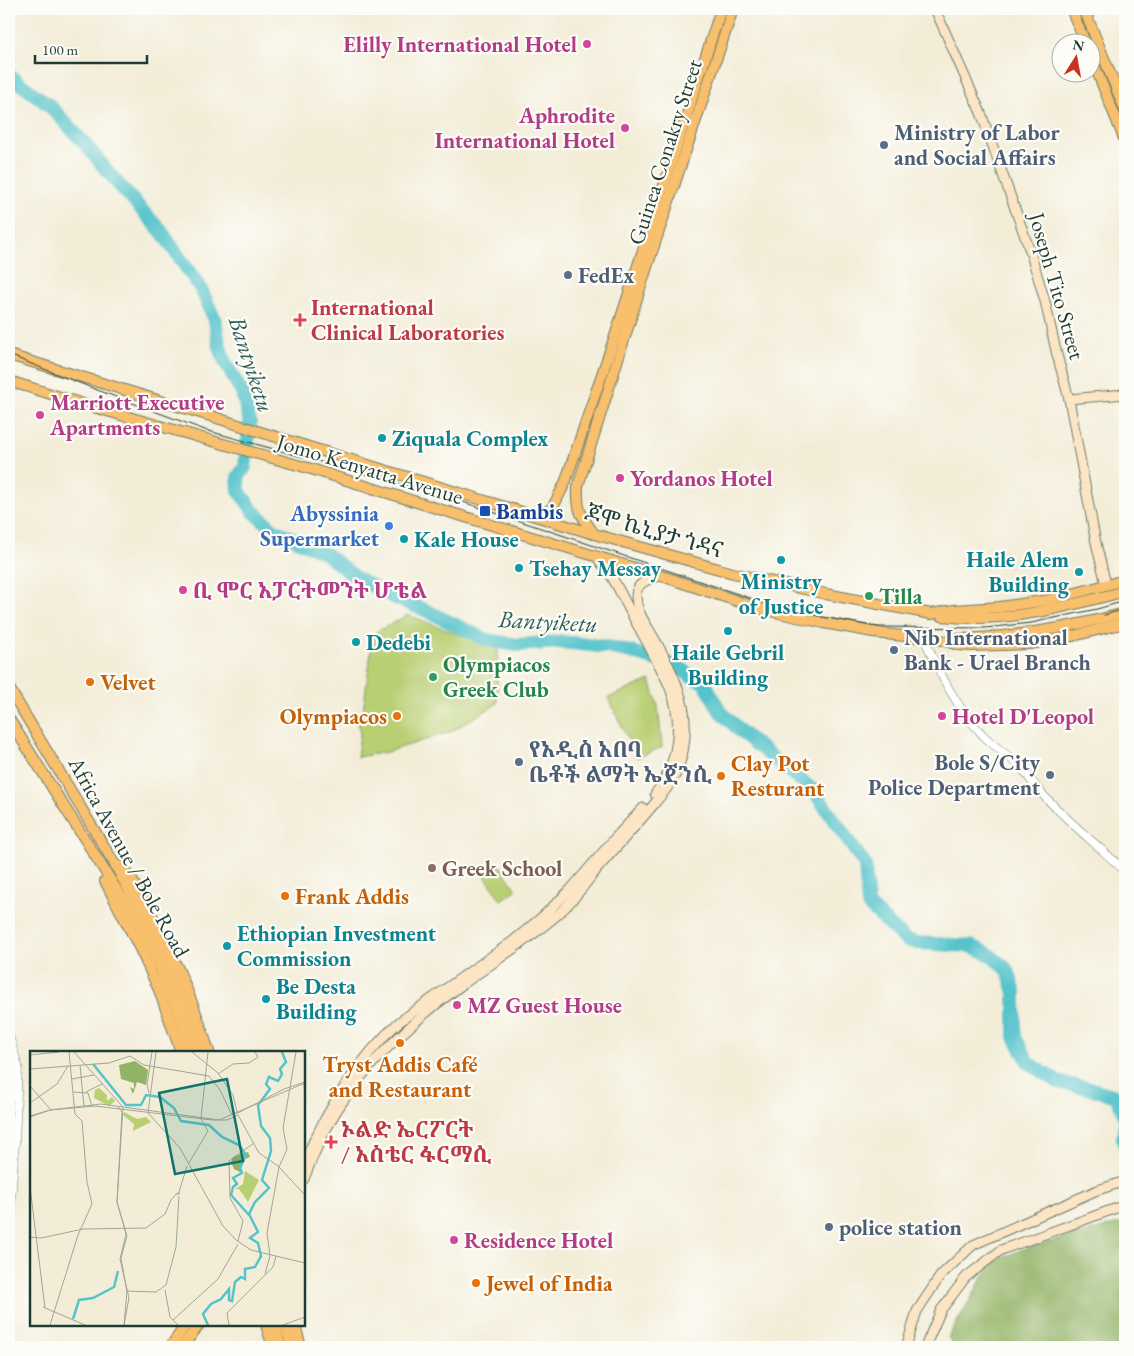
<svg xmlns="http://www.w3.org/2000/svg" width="1134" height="1356" font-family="'EB Garamond','Noto Serif Ethiopic',serif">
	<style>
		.green { fill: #b9cf73; stroke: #6c8654 }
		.forest { fill: #92b265; stroke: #58784c }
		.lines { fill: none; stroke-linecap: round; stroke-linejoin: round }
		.river { stroke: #55c3ca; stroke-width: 14 }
		.tertiary-casing { stroke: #697b6d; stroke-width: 9 }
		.secondary-casing { stroke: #697b6d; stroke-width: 11 }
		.primary-casing { stroke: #697b6d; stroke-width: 12 }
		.tertiary { stroke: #fff; stroke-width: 8 }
		.secondary { stroke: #fce5c4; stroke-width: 9 }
		.primary { stroke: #f8bf6c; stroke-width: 10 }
		.tram { stroke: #1f3d34; stroke-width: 1 }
		.hotel-dot { fill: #d1479c; stroke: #fdfcf7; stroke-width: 2 }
		.service-dot { fill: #5c6f8a; stroke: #fdfcf7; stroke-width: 2 }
		.health-dot { fill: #e0444e; stroke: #fdfcf7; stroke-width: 2 }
		.culture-dot { fill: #0f9aa8; stroke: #fdfcf7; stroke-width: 2 }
		.transit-dot { fill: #1a4fb4; stroke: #fdfcf7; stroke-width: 2 }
		.shop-dot { fill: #3f7fe0; stroke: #fdfcf7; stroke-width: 2 }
		.leisure-dot { fill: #2e9e5b; stroke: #fdfcf7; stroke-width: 2 }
		.food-dot { fill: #e8710a; stroke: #fdfcf7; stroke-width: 2 }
		.education-dot { fill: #8d6e63; stroke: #fdfcf7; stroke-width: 2 }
		.labels { text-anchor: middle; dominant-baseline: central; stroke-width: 4.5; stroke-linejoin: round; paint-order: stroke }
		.hotel-label { font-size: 22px; font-weight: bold; fill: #b23c85; stroke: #fdfcf7; text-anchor: start }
		.service-label { font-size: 22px; font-weight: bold; fill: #4e5e75; stroke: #fdfcf7; text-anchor: start }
		.street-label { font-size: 22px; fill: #1f3d34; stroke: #fdfcf7 }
		.health-label { font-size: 22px; font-weight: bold; fill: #be3a42; stroke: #fdfcf7; text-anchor: start }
		.culture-label { font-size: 22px; font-weight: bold; fill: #0d838f; stroke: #fdfcf7; text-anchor: start }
		.transit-label { font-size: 22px; font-weight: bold; fill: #164399; stroke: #fdfcf7; text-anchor: start }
		.shop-label { font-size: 22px; font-weight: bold; fill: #366cbe; stroke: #fdfcf7; text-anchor: end }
		.leisure-label { font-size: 22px; font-weight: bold; fill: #27864d; stroke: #fdfcf7; text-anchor: start }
		.food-label { font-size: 22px; font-weight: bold; fill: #c56008; stroke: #fdfcf7; text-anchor: start }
		.education-label { font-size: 22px; font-weight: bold; fill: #785e54; stroke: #fdfcf7; text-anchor: start }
		.water-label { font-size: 24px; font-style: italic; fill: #2c5e5a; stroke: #fdfcf7 }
		.inset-river { fill: none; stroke: #55c3ca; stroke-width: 2.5 }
		.inset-road { fill: none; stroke: #9ea796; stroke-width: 1 }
		.view { fill: #0f766e; fill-opacity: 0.15; stroke: #0f766e; stroke-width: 2.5 }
		.inset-edge { fill: none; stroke: #1f3d34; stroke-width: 2.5 }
	</style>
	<rect width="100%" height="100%" fill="#fdfcf7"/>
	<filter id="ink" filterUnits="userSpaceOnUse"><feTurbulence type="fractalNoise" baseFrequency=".02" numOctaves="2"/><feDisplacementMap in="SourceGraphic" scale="10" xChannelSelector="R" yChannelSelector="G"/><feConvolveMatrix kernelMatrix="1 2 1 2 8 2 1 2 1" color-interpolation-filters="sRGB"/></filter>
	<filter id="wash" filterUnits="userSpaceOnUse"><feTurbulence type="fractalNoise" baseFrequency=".0096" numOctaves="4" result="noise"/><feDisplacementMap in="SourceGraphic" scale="20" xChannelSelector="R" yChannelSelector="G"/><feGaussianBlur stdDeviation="1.12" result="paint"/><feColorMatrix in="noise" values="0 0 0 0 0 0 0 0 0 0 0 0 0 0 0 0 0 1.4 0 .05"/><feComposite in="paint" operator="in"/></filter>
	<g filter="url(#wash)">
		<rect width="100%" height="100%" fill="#f3edd8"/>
		<g class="green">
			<path d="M408 615 498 649 497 704 450 732 387 752 357 757 360 733 358 720 362 719 373 635 375 636 376 632Z"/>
			<path d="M650 680 658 706 662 747 637 758 608 698Z"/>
			<path d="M499 864 516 890 501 900 484 874Z"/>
		</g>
		<path class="forest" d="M1125 1222V1347H954L948 1337 974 1293 990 1263 1023 1249Z"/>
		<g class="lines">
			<g class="river">
				<path d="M9 76 13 78 50 106 86 145 118 184 162 232 201 289 215 320 219 344 225 362 242 393 250 422 245 467 238 477 239 491 254 512 274 530 322 551 356 578 395 598 425 610 487 640 517 645 561 642 608 647 635 653 681 668 692 677 705 683 720 711 741 732 814 791 865 865 868 905 906 940 918 943 971 946 989 954 1008 970 1015 993V1037L1029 1063 1058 1082 1096 1090 1116 1096 1125 1116"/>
				<path d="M1125 1125 1123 1139 1125 1146"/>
			</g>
		</g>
	</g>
	<g filter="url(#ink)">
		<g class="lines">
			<g class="tertiary-casing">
				<g id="tertiary">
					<path d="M924 638C939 672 956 708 983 735 994 747 1009 755 1020 767 1029 776 1035 787 1044 796 1070 823 1098 846 1125 871"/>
					<path d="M9 1036 18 1066 15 1143 9 1229"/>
				</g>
			</g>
			<g class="secondary-casing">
				<g id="secondary">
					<path d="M935 9 981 113 1030 251 1045 301 1056 351 1069 399 1096 543 1106 584"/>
					<path d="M1069 399 1125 394"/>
					<path d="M597 557C602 565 609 572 613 579 624 598 633 618 644 637 653 654 663 671 670 688 684 724 678 764 655 794"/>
					<path d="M304 1162C327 1109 356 1061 399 1022L513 941 542 917 570 890 615 838 643 808"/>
					<path d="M304 1179C311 1161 318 1143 328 1126 357 1070 409 1024 459 987 492 963 526 942 557 915 573 902 585 884 598 868 617 846 637 825 655 803 663 793 673 783 677 771 698 719 676 675 650 631 643 620 633 604 637 590 640 581 651 579 659 576"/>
					<path d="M906 1347 917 1311 941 1275 973 1245 1095 1191 1125 1181"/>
					<path d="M925 1347 941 1310 966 1277 1001 1250 1125 1205"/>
				</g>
			</g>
			<g class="primary-casing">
				<g id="primary">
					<path d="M1071 9 1085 42"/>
					<path d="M1084 9 1125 110"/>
					<path d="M1092 59 1125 141"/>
					<path d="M9 355 217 418 270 435 594 534 733 573 826 594 931 614 954 610 1000 607 1049 600 1125 580"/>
					<path d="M9 381 86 405 308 468 442 510 668 578 761 609 824 623 884 634 937 639 959 645 971 646 1030 644 1069 637 1125 623"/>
					<path d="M540 517 553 507 565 483 617 330 721 9"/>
					<path d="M594 534C580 514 577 511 578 486L646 270 733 9"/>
					<path d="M942 616C1004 624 1066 607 1125 591"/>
					<path d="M953 639C1013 638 1067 628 1125 613"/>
					<path d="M9 688 114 863 165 956 201 1052"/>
					<path d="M9 719 137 922 160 968 176 1008 191 1052"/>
					<path d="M117 865 124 869 129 875C163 931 190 989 209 1052"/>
					<path d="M105 881 140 949 159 990 181 1052"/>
					<path d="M266 1325 273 1347"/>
					<path d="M275 1325 281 1347"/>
					<path d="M285 1325 292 1347"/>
					<path d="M295 1325 301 1347"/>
					<path d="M170 1347 186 1325"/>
					<path d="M182 1347 199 1325"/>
				</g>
			</g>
			<use href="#tertiary" class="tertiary"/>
			<use href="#secondary" class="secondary"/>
			<use href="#primary" class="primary"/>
			<g class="tram">
				<path d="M9 355 92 388 205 430 451 498 762 602 823 617 878 627 985 628 1031 623 1097 609 1125 601"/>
				<path d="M1104 615 1125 609"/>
			</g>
		</g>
	</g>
	<g class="hotel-dot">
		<circle cx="587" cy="44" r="5"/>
		<circle cx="625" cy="128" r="5"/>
		<circle cx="40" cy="415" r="5"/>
		<circle cx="620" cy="478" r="5"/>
		<circle cx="183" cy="590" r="5"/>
		<circle cx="942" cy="716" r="5"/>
		<circle cx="457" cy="1005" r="5"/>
		<circle cx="454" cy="1240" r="5"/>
	</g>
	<g class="service-dot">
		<circle cx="884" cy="145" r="5"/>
		<circle cx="568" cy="275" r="5"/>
		<circle cx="894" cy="650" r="5"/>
		<circle cx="519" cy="762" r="5"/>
		<circle cx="1050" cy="775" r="5"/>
		<circle cx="829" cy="1227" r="5"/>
	</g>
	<g class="health-dot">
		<path d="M297.5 312.5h5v5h5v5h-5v5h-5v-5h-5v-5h5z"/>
		<path d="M328.5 1134.5h5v5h5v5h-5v5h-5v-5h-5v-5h5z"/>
	</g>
	<g class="culture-dot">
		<circle cx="382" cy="438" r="5"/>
		<circle cx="404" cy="539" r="5"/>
		<circle cx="781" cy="560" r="5"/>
		<circle cx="519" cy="568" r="5"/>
		<circle cx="1079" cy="572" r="5"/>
		<circle cx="728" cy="631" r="5"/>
		<circle cx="356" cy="642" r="5"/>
		<circle cx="227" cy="946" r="5"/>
		<circle cx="266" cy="999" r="5"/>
	</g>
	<rect class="transit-dot" x="479" y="505" width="12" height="12" rx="2.5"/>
	<circle class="shop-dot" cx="389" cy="526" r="5"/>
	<g class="leisure-dot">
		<circle cx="869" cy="596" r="5"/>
		<circle cx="433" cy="677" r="5"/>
	</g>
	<g class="food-dot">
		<circle cx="90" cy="682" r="5"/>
		<circle cx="397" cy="716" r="5"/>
		<circle cx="721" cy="776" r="5"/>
		<circle cx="285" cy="896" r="5"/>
		<circle cx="400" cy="1043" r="5"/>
		<circle cx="476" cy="1283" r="5"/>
	</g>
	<circle class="education-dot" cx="432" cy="868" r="5"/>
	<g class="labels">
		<g class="hotel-label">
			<text x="577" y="44" text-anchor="end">Elilly International Hotel</text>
			<text x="615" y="115" text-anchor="end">Aphrodite<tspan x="615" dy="25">International Hotel</tspan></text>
			<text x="50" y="402">Marriott Executive<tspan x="50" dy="25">Apartments</tspan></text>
			<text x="630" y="478">Yordanos Hotel</text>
			<text x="193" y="590">ቢ ሞር አፓርትመንት ሆቴል</text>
			<text x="952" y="716">Hotel D'Leopol</text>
			<text x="467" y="1005">MZ Guest House</text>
			<text x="464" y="1240">Residence Hotel</text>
		</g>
		<g class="service-label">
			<text x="894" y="132">Ministry of Labor<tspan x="894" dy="25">and Social Affairs</tspan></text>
			<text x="578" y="275">FedEx</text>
			<text x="904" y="637">Nib International<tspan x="904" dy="25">Bank - Urael Branch</tspan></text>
			<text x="529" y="749">የአዲስ አበባ<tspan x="529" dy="25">ቤቶች ልማት ኤጀንሲ</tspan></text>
			<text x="1040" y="762" text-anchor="end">Bole S/City<tspan x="1040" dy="25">Police Department</tspan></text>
			<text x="839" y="1227">police station</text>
		</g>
		<g class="street-label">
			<text transform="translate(665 152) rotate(-72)">Guinea Conakry Street</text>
			<text transform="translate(1057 286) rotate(74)">Joseph Tito Street</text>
			<text transform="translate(370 469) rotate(17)">Jomo Kenyatta Avenue</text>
			<text transform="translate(654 531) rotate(16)">ጆሞ ኬኒያታ ጎዳና</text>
			<text transform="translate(129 857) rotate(61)">Africa Avenue / Bole Road</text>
		</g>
		<g class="health-label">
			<text x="311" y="307">International<tspan x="311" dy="25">Clinical Laboratories</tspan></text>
			<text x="341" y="1129">ኦልድ ኤርፖርት<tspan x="341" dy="25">/ አስቴር ፋርማሲ</tspan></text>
		</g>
		<g class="culture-label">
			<text x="392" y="438">Ziquala Complex</text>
			<text x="414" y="539">Kale House</text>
			<text x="1069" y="559" text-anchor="end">Haile Alem<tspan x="1069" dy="25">Building</tspan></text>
			<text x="529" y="568">Tsehay Messay</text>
			<text x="781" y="581" text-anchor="middle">Ministry<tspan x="781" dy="25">of Justice</tspan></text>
			<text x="366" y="642">Dedebi</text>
			<text x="728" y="652" text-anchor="middle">Haile Gebril<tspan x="728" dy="25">Building</tspan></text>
			<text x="237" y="933">Ethiopian Investment<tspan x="237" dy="25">Commission</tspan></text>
			<text x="276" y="986">Be Desta<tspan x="276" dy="25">Building</tspan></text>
		</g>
		<g class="transit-label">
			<text x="496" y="511">Bambis</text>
		</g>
		<g class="shop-label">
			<text x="379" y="513">Abyssinia<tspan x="379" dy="25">Supermarket</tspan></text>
		</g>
		<g class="leisure-label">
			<text x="879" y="596">Tilla</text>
			<text x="443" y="664">Olympiacos<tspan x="443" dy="25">Greek Club</tspan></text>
		</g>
		<g class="food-label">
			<text x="100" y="682">Velvet</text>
			<text x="387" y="716" text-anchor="end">Olympiacos</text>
			<text x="731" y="763">Clay Pot<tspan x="731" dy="25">Resturant</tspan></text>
			<text x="295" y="896">Frank Addis</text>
			<text x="400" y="1064" text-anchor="middle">Tryst Addis Café<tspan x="400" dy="25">and Restaurant</tspan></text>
			<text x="486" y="1283">Jewel of India</text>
		</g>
		<g class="education-label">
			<text x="442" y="868">Greek School</text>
		</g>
		<g class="water-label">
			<text transform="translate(252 364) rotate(72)">Bantyiketu</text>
			<text transform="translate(548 621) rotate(3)">Bantyiketu</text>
		</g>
	</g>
	<g transform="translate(30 1051)">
		<rect width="275" height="275" fill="#f3edd8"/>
		<path d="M69 37 77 44V50L82 46 85 50 79 55 64 47 65 39ZM94 61 107 68 116 66 121 71 103 80 104 73 93 64ZM215 120 229 129 218 151 209 138H205L213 133Z" fill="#b9cf73"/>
		<path d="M105 10 118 19 116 34 107 31 103 43 100 36 104 38V32L91 28 89 14ZM218 101 220 106 215 108 208 125 210 121 204 118 201 111 203 106Z" fill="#92b265"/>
		<path class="inset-river" d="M63 13 96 54H111L116 44 130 46 144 57 151 70 179 74 192 86 209 94 216 104 210 117 212 122 203 127 207 133 203 136 201 144 219 164M43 268 49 249 63 247 84 236 88 220M178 274 173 263 181 253 191 248 199 238V249L202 250 205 231 211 226 215 228V218L225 216 231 205 228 192 220 187 228 181 219 163 225 151 239 137 232 129 241 100 240 87 231 75 228 54 240 38 236 33 239 26 248 30 252 23 250 18 256 11 252 1"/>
		<path class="inset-road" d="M44 1 93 56 87 151 97 185 91 207 97 241 94 274M162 1 188 22 203 44 207 61M0 4 29 1M50 14 54 56M0 18 79 12 100 5 114 14 179 25 190 39 202 64M188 23 203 13 219 12 228 6 225 1M42 28 64 24M274 33 275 49M0 35 21 59M43 41 58 42 62 55M56 41 72 33M119 42 117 33 122 1M0 52 27 33 38 15M88 56 92 61 87 151 96 183 90 208 99 247 94 274M118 62 150 97 193 175 206 189 221 199 275 212M118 62 126 1M206 63 254 38 275 31M208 64 229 102 248 115 275 144M0 65 20 59 71 53 189 69 275 32M0 66 20 59 65 55 182 69H197L208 64M171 67 178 1M159 112 178 80 171 68M0 136 15 257M149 141 157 115M0 186 11 187 53 178 116 177 135 163 141 149 147 142H150L147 144M208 190 213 170 200 147 199 110 224 92M235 223 240 205 237 182 249 116 257 98 253 77 266 1M135 239 140 266 148 274M96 240 126 241 136 234 146 196 149 145M13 256 55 274M143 269 188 228 208 193M20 274 48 184 62 153 57 131 52 70 45 63 39 1M199 274 197 262 243 216 246 205M253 274 275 266"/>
		<path class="view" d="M197 28 213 110 145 123 129 42Z"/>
		<rect width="275" height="275" class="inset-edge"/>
	</g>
	<rect width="1134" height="1356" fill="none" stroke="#fdfcf7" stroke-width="30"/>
	<g transform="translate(1076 58) rotate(11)"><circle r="24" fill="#fdfcf7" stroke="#a4b0a9"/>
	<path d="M0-4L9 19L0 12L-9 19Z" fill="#c8321e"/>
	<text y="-8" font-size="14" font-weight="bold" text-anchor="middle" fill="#1f3d34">N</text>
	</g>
	<path d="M35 55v8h112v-8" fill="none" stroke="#1f3d34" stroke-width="2.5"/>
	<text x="42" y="55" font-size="15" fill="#1f3d34" stroke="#fdfcf7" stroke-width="4" paint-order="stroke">100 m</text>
</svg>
